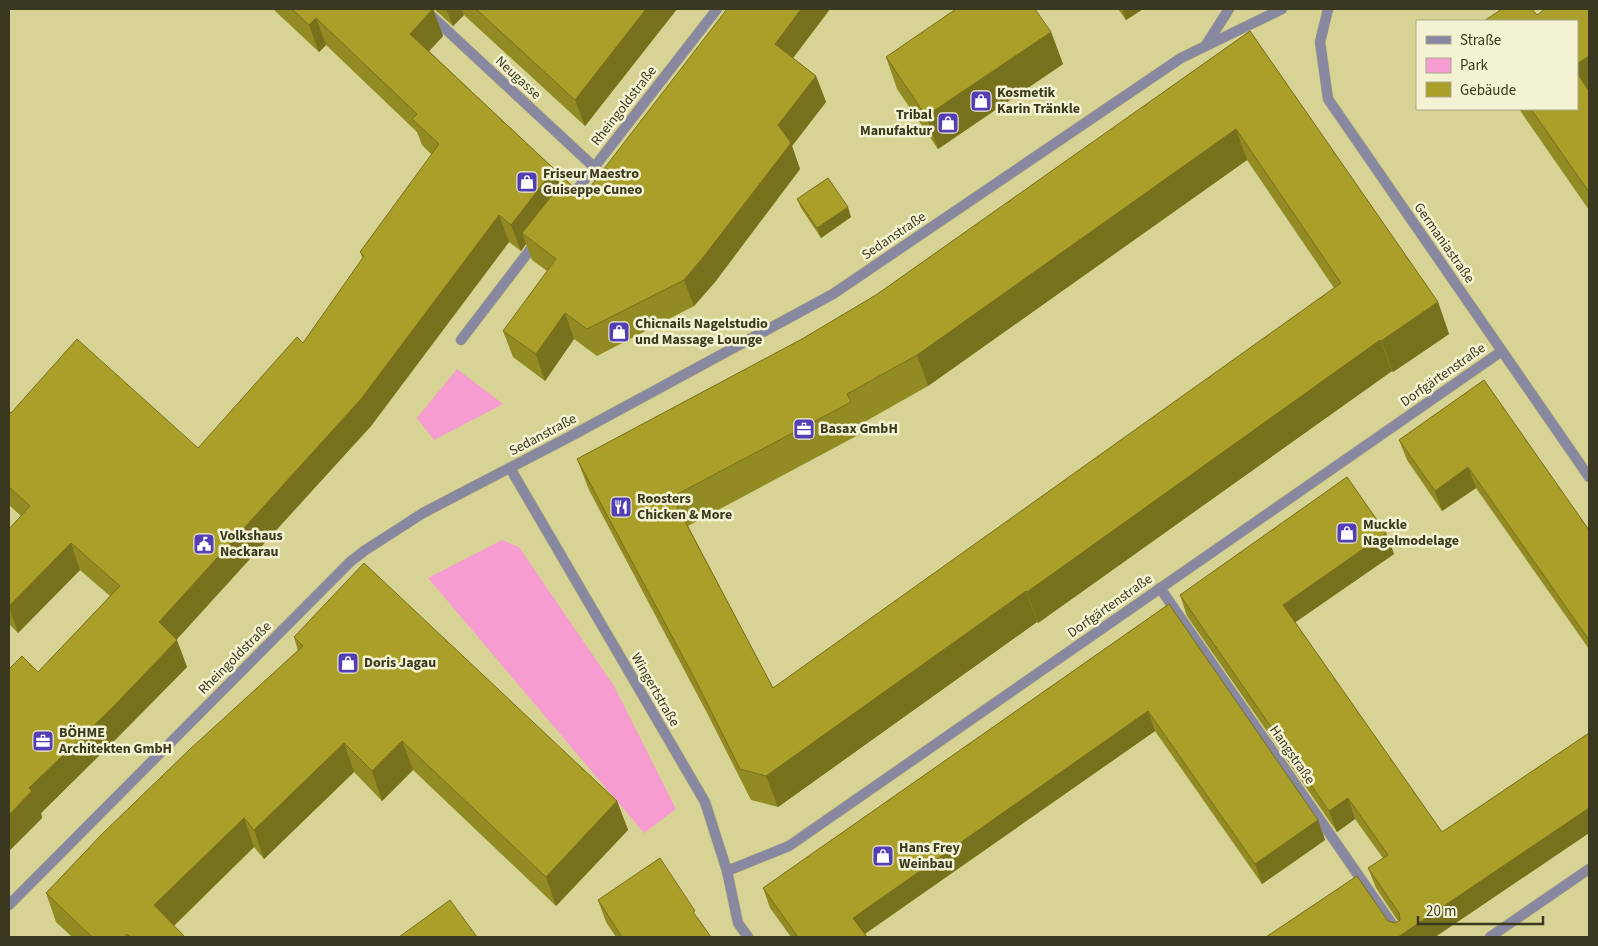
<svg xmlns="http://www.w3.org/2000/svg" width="1598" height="946" font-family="'Source Sans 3',sans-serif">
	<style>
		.green { fill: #f69cd0 }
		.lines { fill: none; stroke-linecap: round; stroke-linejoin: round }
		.minor-casing { stroke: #b4b17a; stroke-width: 11 }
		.tertiary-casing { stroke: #b4b17a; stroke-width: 11 }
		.minor { stroke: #8888a1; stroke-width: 10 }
		.tertiary { stroke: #8888a1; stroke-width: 10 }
		.wall { fill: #928a23; fill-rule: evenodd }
		.shaded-wall { fill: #77701d }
		.building { fill: #aaa029; stroke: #77701d; fill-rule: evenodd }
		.labels { text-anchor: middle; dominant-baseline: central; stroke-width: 5; stroke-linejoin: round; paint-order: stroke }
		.street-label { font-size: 14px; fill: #3a381e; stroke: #f3f2d3 }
		.poi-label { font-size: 14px; font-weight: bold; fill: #3a381e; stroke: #f3f2d3; text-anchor: start }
	</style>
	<rect width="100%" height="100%" fill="#d7d394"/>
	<g class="green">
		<path d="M457 369 503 404 434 440 417 418Z"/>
		<path d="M502 540 519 547 614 686 676 809 644 833 428 578Z"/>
	</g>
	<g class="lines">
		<g class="minor-casing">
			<g id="minor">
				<path d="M424 9 594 167"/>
				<path d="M1328 9 1320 42 1328 99 1589 477"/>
				<path d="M568 201 717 9"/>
				<path d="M461 340 536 242"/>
				<path d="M510 468 705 802 727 871 738 923 748 937"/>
				<path d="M1160 588 1401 937"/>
				<path d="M727 871 789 846 1502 351"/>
				<path d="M1490 937 1589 869"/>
			</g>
		</g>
		<g class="tertiary-casing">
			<g id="tertiary">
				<path d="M1206 45 1229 9"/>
				<path d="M9 905 350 562 364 551 423 513 571 436 833 294 1181 58 1282 9"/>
			</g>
		</g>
		<use href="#minor" class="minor"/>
		<use href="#tertiary" class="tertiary"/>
	</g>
	<g class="wall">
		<path d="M273 9H433L443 36 429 51 554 169 560 185 583 196 830 9 793 58 816 76 826 102 792 146 800 169 715 282 694 306 597 356 574 339 545 381 513 357 503 331 547 271 532 260 526 244 521 251 509 242 371 426 176 640 187 667 121 734 41 813 42 818 9 851 38 672 110 596 80 570 18 633 9 624V529L21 516 9 505V411L11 413 198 448 303 343 363 259 360 252 432 155 422 145 417 132 326 45 319 52Z"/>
		<path d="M434 9H677L585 126 464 15 453 26Z"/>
		<path d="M1118 9H1143L1126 20Z"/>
		<path d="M1589 9V210L1519 109H1577L1537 15Z"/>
		<path d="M1250 31 1438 302 1449 334 1393 372 1392 371 1038 623 1037 622 778 807 751 800 707 713 589 490 577 459 802 339 876 295ZM1247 160 1334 288 773 688 688 526 862 433 859 425 928 386Z"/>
		<path d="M1051 32 1063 64 938 149 897 89 886 57Z"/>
		<path d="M797 199 851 217 821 238 801 208Z"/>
		<path d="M1484 380 1589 530V649L1476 488 1442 511 1407 460 1399 440Z"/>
		<path d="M1347 477 1386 533 1394 554 1295 622 1442 832 1589 733V833L1435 937H1266L1357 876 1388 921 1395 923 1398 921 1376 888 1368 868 1383 858 1355 819 1337 832 1187 616 1180 595Z"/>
		<path d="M1169 604 1318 820 1325 840 1262 884 1155 731 865 934 867 937H791L770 908 763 888Z"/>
		<path d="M294 637 617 801 628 830 556 906 413 770 382 801 354 772 264 859 254 847 174 926 185 937H72L56 922 46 893 298 651Z"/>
		<path d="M598 900 698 918 711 937H616L606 922Z"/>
	</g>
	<g class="shaded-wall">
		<path d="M433 9 443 36 420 61 410 34Z"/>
		<path d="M446 9H461L464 15 453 26Z"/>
		<path d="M646 9H677L585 126 575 100Z"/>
		<path d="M801 9H830L784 70 775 44Z"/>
		<path d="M1122 9H1143L1126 20Z"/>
		<path d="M316 18 326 45 319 52 309 25Z"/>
		<path d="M1051 32 1063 64 938 149 926 116Z"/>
		<path d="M1589 56V103L1577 78V64Z"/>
		<path d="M816 76 826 102 792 146 800 169 715 282 694 306 684 280 778 125Z"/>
		<path d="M1236 129 1247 160 928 386 917 355Z"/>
		<path d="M554 169 564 196 522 233 526 244 521 251 511 225Z"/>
		<path d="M848 207 851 217 821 238 817 228Z"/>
		<path d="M499 215 509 242 371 426 168 649 159 622Z"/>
		<path d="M1438 302 1449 334 1393 372 1381 341Z"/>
		<path d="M565 313 574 339 545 381 536 354Z"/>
		<path d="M1380 340 1392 371 1038 623 1027 592Z"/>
		<path d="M1468 467 1476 488 1442 511 1435 491Z"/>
		<path d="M1386 533 1394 554 1290 626 1283 605Z"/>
		<path d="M71 543 80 570 18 633 9 606Z"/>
		<path d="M1026 591 1037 622 778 807 766 776Z"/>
		<path d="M177 640 187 667 121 734 41 813 42 818 9 851V815L29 788Z"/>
		<path d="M1148 711 1155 731 860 937 853 918Z"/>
		<path d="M402 741 413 770 382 801 372 771Z"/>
		<path d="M344 743 354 772 264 859 254 830Z"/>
		<path d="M1348 798 1355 819 1337 832 1329 811Z"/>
		<path d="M617 801 628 830 556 906 546 877Z"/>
		<path d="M1589 808V833L1435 937H1398Z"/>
		<path d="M244 818 254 847 164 935 154 905Z"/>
		<path d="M1318 820 1325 840 1262 884 1255 864Z"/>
	</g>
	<g class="building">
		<path d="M292 9H433L410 34 554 169 511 225 499 215 361 399 159 622 177 640 112 708 29 788 32 791 9 815V669L22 656 38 672 120 586 71 543 9 606V529L30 506 9 487V411L11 413 77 339 198 448 297 337 303 343 364 256 360 252 439 144 412 119 417 114 316 18 309 25Z"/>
		<path d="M476 9H646L575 100Z"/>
		<path d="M727 9H801L775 44 816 76 778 125 791 143 705 255 684 280 587 329 565 313 536 354 503 331 556 259 522 233 565 179 583 196Z"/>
		<path d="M956 9H1035L1051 32 926 116 886 57Z"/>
		<path d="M1502 9H1532L1537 15 1545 9H1589V56L1577 64V21H1484Z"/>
		<path d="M1250 31 1438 302 1381 341 1380 340 1027 592 1026 591 766 776 740 769 696 681 577 459 802 339 876 295ZM1236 129 1341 283 773 688 672 497 851 402 847 394 917 355Z"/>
		<path d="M1577 73 1589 91V192L1531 109H1577Z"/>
		<path d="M828 178 848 207 817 228 797 199Z"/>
		<path d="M1484 380 1589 530V640L1468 467 1435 491 1399 440Z"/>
		<path d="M1347 477 1386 533 1283 605 1442 832 1589 733V808L1398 937H1266L1357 876 1388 921 1395 923 1400 920 1399 913 1368 868 1388 855 1348 798 1329 811 1180 595Z"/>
		<path d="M364 563 617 801 546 877 402 741 372 771 344 743 254 830 244 818 154 905 185 937H130L127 934 124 937H92L46 893 102 834 189 750 303 646 294 637Z"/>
		<path d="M1169 604 1318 820 1255 864 1148 711 853 918 867 937H798L763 888Z"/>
		<path d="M660 858 695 911 693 912 711 937H622L598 900Z"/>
		<path d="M450 900 477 937H399Z"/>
	</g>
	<defs>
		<g id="shop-square" transform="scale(1.125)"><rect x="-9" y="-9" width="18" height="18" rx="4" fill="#533eb6" stroke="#f3f2d3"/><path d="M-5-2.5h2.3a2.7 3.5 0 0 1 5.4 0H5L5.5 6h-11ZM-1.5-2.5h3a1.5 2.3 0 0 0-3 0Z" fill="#fff"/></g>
		<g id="office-square" transform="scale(1.125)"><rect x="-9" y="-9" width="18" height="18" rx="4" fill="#533eb6" stroke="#f3f2d3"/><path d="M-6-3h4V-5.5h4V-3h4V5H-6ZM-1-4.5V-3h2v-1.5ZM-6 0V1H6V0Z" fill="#fff"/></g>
		<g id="restaurant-square" transform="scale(1.125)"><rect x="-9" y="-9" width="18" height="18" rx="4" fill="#533eb6" stroke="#f3f2d3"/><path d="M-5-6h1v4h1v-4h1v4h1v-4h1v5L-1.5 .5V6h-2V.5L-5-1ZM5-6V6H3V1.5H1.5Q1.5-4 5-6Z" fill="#fff"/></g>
		<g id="civic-square" transform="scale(1.125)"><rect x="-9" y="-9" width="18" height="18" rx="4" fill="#533eb6" stroke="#f3f2d3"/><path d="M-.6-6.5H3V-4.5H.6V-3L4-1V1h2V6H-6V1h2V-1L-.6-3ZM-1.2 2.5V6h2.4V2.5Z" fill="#fff"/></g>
	</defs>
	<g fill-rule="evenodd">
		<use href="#shop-square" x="981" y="101"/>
		<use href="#shop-square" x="948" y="123"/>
		<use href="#shop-square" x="527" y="182"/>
		<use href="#shop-square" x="619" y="332"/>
		<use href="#office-square" x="804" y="429"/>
		<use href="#restaurant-square" x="621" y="507"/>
		<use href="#shop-square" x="1347" y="533"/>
		<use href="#civic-square" x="204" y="544"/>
		<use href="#shop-square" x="348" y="663"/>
		<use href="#office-square" x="43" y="741"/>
		<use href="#shop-square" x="883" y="856"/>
	</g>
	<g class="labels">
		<g class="street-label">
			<text transform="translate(518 78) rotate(43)">Neugasse</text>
			<text transform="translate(624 106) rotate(-52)">Rheingoldstraße</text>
			<text transform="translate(894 236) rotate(-34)">Sedanstraße</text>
			<text transform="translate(1444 243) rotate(55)">Germaniastraße</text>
			<text transform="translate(1443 375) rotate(-35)">Dorfgärtenstraße</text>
			<text transform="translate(543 435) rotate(-28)">Sedanstraße</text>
			<text transform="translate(1110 606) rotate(-35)">Dorfgärtenstraße</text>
			<text transform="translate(235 658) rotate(-45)">Rheingoldstraße</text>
			<text transform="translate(655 690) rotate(60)">Wingertstraße</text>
			<text transform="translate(1292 755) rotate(55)">Hangstraße</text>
		</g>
		<g class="poi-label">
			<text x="997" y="93">Kosmetik<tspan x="997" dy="16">Karin Tränkle</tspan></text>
			<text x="932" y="115" text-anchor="end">Tribal<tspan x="932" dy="16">Manufaktur</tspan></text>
			<text x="543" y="174">Friseur Maestro<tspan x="543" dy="16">Guiseppe Cuneo</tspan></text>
			<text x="635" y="324">Chicnails Nagelstudio<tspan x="635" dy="16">und Massage Lounge</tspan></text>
			<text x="820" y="429">Basax GmbH</text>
			<text x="637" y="499">Roosters<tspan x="637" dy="16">Chicken &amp; More</tspan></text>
			<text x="1363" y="525">Muckle<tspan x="1363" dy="16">Nagelmodelage</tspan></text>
			<text x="220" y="536">Volkshaus<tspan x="220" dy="16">Neckarau</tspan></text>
			<text x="364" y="663">Doris Jagau</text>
			<text x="59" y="733">BÖHME<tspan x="59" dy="16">Architekten GmbH</tspan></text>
			<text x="899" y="848">Hans Frey<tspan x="899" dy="16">Weinbau</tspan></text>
		</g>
	</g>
	<rect width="1598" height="946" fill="none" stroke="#3a381e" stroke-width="20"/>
	<rect x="1416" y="20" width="162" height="90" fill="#f3f2d3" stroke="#a9a88b"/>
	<rect x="1426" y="36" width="25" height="8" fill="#8888a1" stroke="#a9a88b"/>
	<text x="1460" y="45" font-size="15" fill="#3a381e">Straße</text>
	<rect x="1426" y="58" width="25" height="15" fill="#f69cd0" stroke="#a9a88b"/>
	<text x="1460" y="70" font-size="15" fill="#3a381e">Park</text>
	<rect x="1426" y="82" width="25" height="15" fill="#aaa029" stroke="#a9a88b"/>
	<text x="1460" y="95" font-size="15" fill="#3a381e">Gebäude</text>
	<path d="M1418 916v8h125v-8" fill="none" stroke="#3a381e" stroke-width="2.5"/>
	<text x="1426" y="916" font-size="15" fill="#3a381e" stroke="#f3f2d3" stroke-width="4" paint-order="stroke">20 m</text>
</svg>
